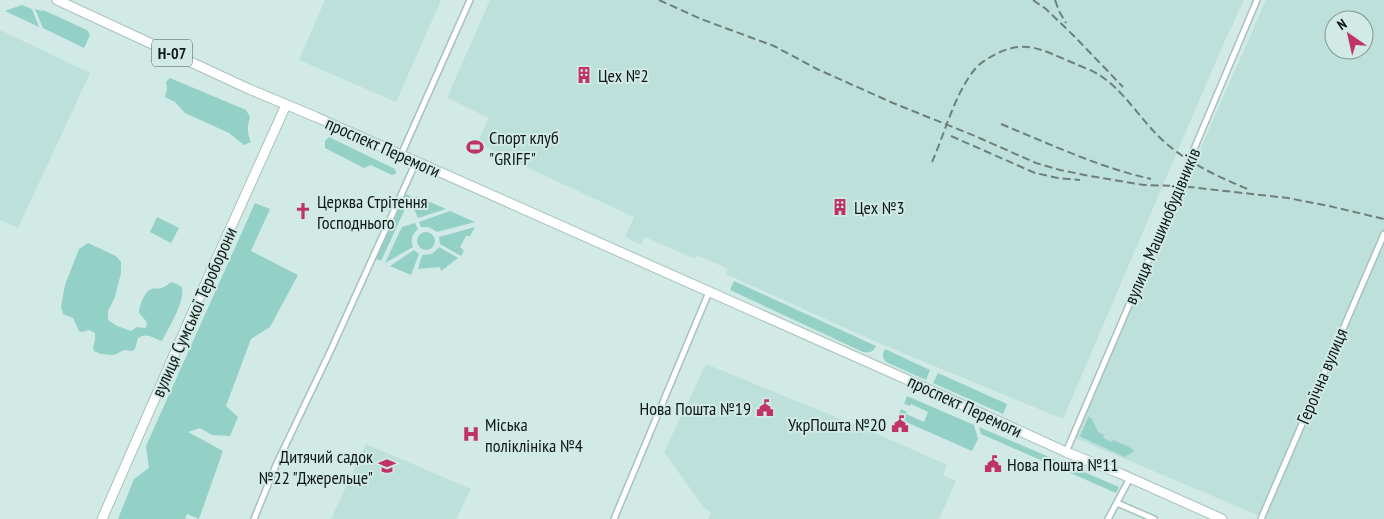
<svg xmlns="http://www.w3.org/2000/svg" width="1384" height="519" font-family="'PT Sans Narrow',sans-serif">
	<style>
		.built { fill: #bde0da; fill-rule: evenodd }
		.green { fill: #93d0c6 }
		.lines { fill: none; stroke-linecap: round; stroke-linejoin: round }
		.minor-casing { stroke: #a8c1bc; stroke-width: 8 }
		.primary-casing { stroke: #a8c1bc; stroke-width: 11 }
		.minor { stroke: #fff; stroke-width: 5 }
		.primary { stroke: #fff; stroke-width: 9 }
		.rail { stroke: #6e7f7d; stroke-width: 2; stroke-dasharray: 8 4; stroke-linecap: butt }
		.labels { text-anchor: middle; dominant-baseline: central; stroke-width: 4; stroke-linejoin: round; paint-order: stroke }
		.shield { fill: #d1eae6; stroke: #495755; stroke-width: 1 }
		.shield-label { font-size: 16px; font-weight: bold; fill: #0f1817 }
		.poi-label { font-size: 18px; fill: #0f1817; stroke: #d1eae6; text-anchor: start }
		.street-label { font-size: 18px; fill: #0f1817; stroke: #d1eae6 }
	</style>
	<rect width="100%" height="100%" fill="#d1eae6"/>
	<g class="built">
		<path d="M325 0H441L396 102 299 60Z"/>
		<path d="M490 0H1244L1222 47 1063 419 881 344 726 274 728 269 697 255 695 259 645 237 641 245 625 237 634 217 511 160 482 145 484 141 479 139 489 118 447 98Z"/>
		<path d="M1266 0H1384V519H1267L1073 437ZM1334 20H1364V50H1334Z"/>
		<path d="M0 30 90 73 18 228 0 220Z"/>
		<path d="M706 364 882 436 947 465 943 475 956 481 939 519H708L711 512 704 508 664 452Z"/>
		<path d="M366 444 471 489 456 519H331Z"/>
	</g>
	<g class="green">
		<path d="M22 5 32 9 39 27 5 11Z"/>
		<path d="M35 9 42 11 43 10 87 30 90 35 84 48 43 28Z"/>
		<path d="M170 78 246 110 250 117C247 126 247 133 251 142L244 145 229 133 185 113 175 102 165 97 167 89 166 82Z"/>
		<path d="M329 137 395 169 396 173 392 175 371 165 364 168 325 148V141Z"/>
		<path d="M406 194 411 196 381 261 376 259Z"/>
		<path d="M416 196 446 209 418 218 412 204Z"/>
		<path d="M255 203 270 209 251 251 298 275 270 327 251 339 226 406 238 417 230 436 212 435 200 428 188 432 223 451 199 519 187 514 185 519H118L134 479 149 468 146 446Z"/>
		<path d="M450 211 475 222 437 232 429 227H421L419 222Z"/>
		<path d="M157 217 179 228 171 243 150 232Z"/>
		<path d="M415 223 418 229C412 234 410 240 413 247L385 263 402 227Z"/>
		<path d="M475 227 470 236H466L460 247 464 251 461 256 440 244 439 237Z"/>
		<circle cx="426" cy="241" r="9"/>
		<path d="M88 243 116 256 121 262V273L115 297 108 311V320L117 326 131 331 137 327 145 328 147 325 146 321 139 313C139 306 145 290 152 289 159 287 154 290 161 288 173 285 166 278 182 287 185 302 169 327 162 341 153 338 147 332 138 338L135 349 132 351 124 350 114 355 101 354 94 351 93 347 95 340V333L89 330 82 332 79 331 73 318 63 314 61 307 65 285 79 249Z"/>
		<path d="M439 247 458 258 441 271 440 267 418 269 422 255 432 254Z"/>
		<path d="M414 250 419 254 411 275 390 266Z"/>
		<path d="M734 281 876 346C873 352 870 353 863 352L730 290Z"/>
		<path d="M885 349 930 370 926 380 886 362C882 357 882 354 885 349Z"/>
		<path d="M938 373 1007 404 1003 414 933 383Z"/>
		<path d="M907 396 974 425 978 439 972 451 897 418 901 409 907 412 906 414 924 422 928 412 911 404 910 406 904 404Z"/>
		<path d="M1089 416 1092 419 1098 432 1104 435 1103 438 1112 442 1113 440 1129 447 1134 451 1125 457 1081 437 1080 436Z"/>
		<path d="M979 427 1119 487 1116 493 981 434Z"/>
	</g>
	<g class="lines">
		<g class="minor-casing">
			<g id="minor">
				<path d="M401 155 470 0"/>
				<path d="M1066 452 1180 186 1189 161 1257 0"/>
				<path d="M1117 503 1154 519"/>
				<path d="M254 519 276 465 330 352 416 162"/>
				<path d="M614 519 709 292"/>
				<path d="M1108 519 1130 478"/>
				<path d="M1261 519 1384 234"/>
			</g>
		</g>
		<g class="primary-casing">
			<g id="primary">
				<path d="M57 0 249 89 316 117 908 380 1066 452 1119 473 1222 519"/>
				<path d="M102 519 199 298 286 105"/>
			</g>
		</g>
		<use href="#minor" class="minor"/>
		<use href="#primary" class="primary"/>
		<g class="rail">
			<path d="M659 0 701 19 774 46 817 69 893 103 975 136 1036 163 1060 170 1090 176 1144 185 1180 186 1288 198 1329 206 1384 219"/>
			<path d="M1033 0 1046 9 1075 37 1123 87"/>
			<path d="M1055 0 1059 11 1066 23"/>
			<path d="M1001 124C1050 144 1098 167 1151 179"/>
			<path d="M951 136 1035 173 1058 178 1080 180"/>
			<path d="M932 162C945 133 954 95 975 69 980 63 988 58 996 54 1026 39 1042 50 1071 62 1082 67 1095 71 1105 79 1129 97 1144 125 1168 145 1192 165 1221 178 1250 190"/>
		</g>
	</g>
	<defs>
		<g id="building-bare" transform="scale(1.35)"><path d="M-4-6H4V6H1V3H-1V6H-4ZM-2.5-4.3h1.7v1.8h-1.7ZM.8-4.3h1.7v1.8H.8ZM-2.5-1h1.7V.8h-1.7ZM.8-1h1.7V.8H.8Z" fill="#bf3365" stroke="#d1eae6" stroke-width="2.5" paint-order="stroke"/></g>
		<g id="stadium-bare" transform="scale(1.35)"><path d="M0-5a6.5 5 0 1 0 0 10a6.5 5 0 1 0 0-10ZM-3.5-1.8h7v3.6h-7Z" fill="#bf3365" stroke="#d1eae6" stroke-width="2.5" paint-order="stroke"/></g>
		<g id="church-bare" transform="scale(1.35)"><path d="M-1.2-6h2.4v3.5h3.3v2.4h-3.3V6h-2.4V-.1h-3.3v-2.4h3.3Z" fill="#bf3365" stroke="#d1eae6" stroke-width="2.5" paint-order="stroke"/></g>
		<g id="civic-bare" transform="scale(1.35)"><path d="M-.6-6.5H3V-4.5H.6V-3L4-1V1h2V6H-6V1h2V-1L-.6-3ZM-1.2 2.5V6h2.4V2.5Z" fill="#bf3365" stroke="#d1eae6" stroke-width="2.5" paint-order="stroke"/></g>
		<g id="hospital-bare" transform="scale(1.35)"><path d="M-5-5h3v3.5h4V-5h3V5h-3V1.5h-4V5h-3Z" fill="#bf3365" stroke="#d1eae6" stroke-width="2.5" paint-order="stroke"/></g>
		<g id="school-bare" transform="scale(1.35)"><path d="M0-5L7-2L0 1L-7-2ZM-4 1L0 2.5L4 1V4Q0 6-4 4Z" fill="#bf3365" stroke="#d1eae6" stroke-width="2.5" paint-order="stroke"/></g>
	</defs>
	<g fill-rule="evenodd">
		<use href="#building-bare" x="584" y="75"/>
		<use href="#stadium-bare" x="475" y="147"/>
		<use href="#building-bare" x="840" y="207"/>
		<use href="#church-bare" x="303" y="211"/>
		<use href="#civic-bare" x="765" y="408"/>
		<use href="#civic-bare" x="900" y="424"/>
		<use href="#hospital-bare" x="471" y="434"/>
		<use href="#civic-bare" x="993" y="464"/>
		<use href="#school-bare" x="387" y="466"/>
	</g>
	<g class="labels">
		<rect class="shield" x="152" y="39.5" width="40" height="27" rx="4"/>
		<g class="shield-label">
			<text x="172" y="53">Н-07</text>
		</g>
		<g class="poi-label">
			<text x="598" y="75">Цех №2</text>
			<text x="489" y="137">Спорт клуб<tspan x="489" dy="21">"GRIFF"</tspan></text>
			<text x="317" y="201">Церква Стрітення<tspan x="317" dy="21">Господнього</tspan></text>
			<text x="854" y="207">Цех №3</text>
			<text x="751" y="408" text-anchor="end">Нова Пошта №19</text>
			<text x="485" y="424">Міська<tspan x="485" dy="21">поліклініка №4</tspan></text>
			<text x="886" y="424" text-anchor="end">УкрПошта №20</text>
			<text x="373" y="456" text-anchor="end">Дитячий садок<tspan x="373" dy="21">№22 "Джерельце"</tspan></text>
			<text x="1007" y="464">Нова Пошта №11</text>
		</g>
		<g class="street-label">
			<text transform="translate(383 147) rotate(24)">проспект Перемоги</text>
			<text transform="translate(1162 226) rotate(-67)">вулиця Машинобудівників</text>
			<text transform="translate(194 312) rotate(-66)">вулиця Сумської Тероборони</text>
			<text transform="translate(1322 376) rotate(-67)">Героїчна вулиця</text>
			<text transform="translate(965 406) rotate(25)">проспект Перемоги</text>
		</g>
	</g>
	<g transform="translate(1349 35) rotate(326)"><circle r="24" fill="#d1eae6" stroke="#839693"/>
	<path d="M0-4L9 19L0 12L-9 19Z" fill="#bf3365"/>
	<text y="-8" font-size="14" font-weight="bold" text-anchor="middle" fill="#0f1817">N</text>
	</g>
</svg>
